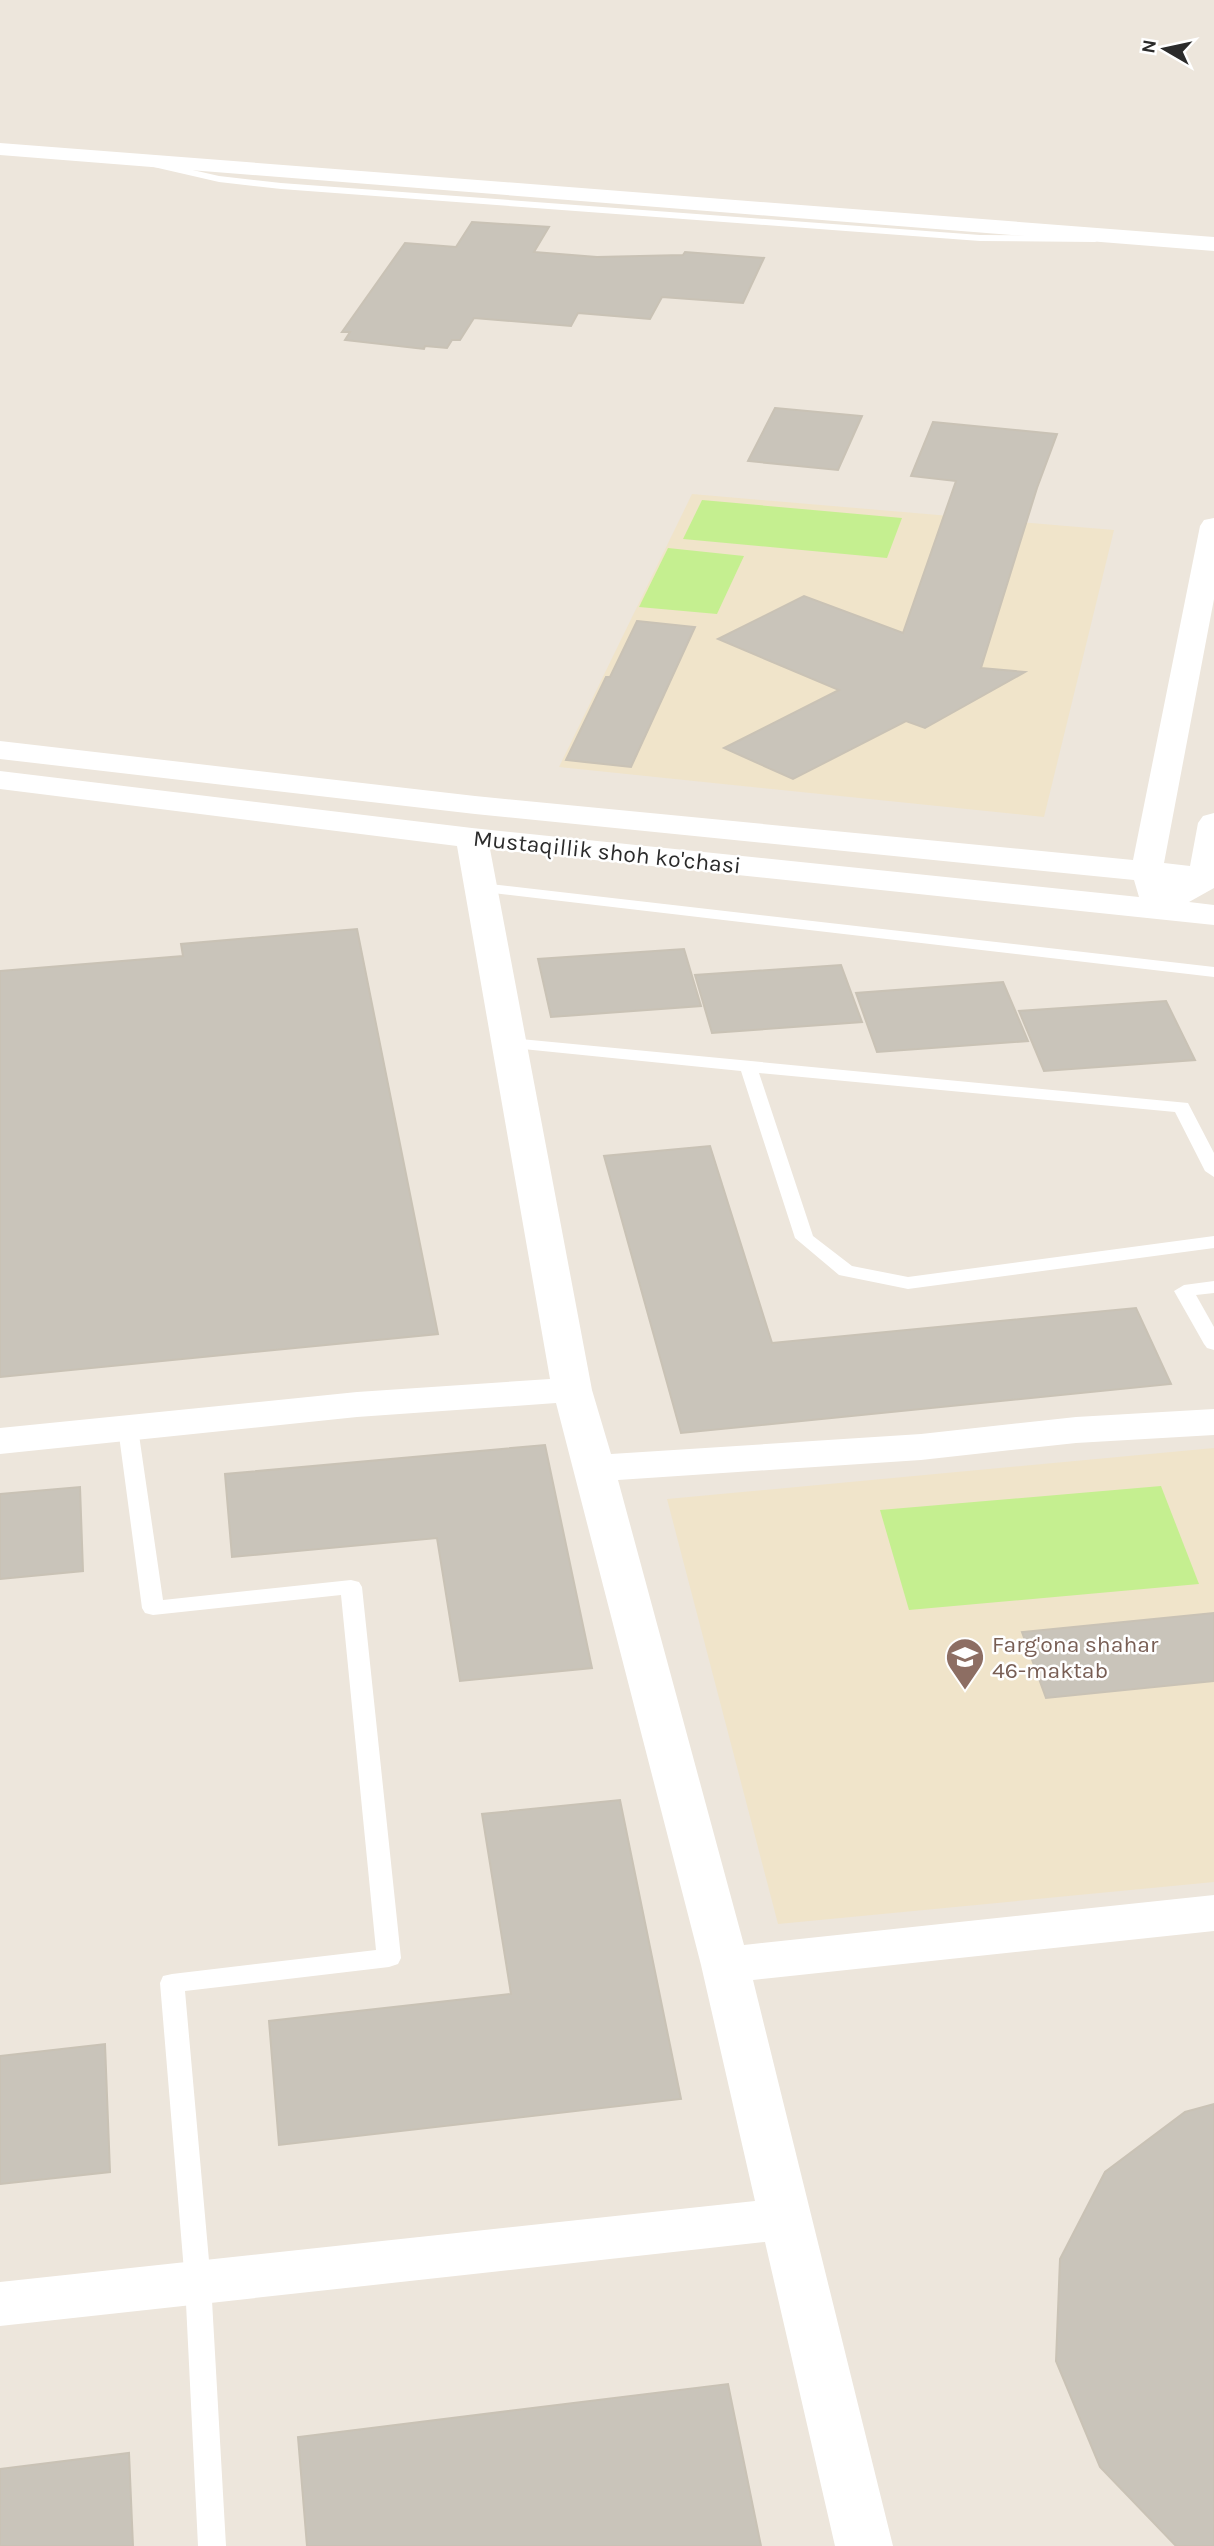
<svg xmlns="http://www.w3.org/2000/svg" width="1214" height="2546" font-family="Karla,sans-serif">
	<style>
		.education { fill: #f0e4ca }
		.pitch { fill: #c5ef90 }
		.building { fill: #c9c4ba; stroke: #c9c2b5; stroke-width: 2 }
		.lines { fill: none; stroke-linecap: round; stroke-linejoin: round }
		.lane { fill: #fff; fill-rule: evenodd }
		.street { fill: #fff; fill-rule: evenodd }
		.labels { text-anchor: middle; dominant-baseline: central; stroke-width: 5; stroke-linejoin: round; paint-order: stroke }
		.street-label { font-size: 23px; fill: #2b2b2b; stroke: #fff }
		.education-label { font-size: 23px; fill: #785e54; stroke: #fff; text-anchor: start }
	</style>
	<rect width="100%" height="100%" fill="#ede6dc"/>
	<g class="education">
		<path d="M692 494 1114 530 1044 817 559 767Z"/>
		<path d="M1214 1448V1882L778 1924 667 1499Z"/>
	</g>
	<g class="pitch">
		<path d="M702 500 902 518 887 558 683 539Z"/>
		<path d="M668 548 744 556 717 614 639 607Z"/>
		<path d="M1161 1486 1199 1584 909 1610 880 1510Z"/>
	</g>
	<g class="building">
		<path d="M472 222 549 227 534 252 597 257 683 255 685 252 764 258 743 303 662 297 650 319 578 313 571 326 474 318 460 340H452L447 348 425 346 424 349 345 340 350 332H342L405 243 456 247Z"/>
		<path d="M775 408 862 416 838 470 748 461Z"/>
		<path d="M933 422 1057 434 1037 488 981 668 1025 672 925 728 906 721 793 779 724 748 839 690 718 639 804 596 903 633 956 481 911 476Z"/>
		<path d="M637 621 695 627 631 767 566 760 606 677H610Z"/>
		<path d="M357 929 438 1334 0 1377V971L183 956 181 944Z"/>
		<path d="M684 949 701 1006 551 1017 538 959Z"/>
		<path d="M841 965 862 1022 712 1033 695 975Z"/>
		<path d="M1003 982 1028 1041 877 1052 856 993Z"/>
		<path d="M1166 1001 1195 1060 1044 1071 1019 1011Z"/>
		<path d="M710 1146 772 1343 1136 1308 1171 1384 681 1433 604 1156Z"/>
		<path d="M545 1445 592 1668 460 1681 437 1538 232 1557 225 1474Z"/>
		<path d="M80 1487 83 1571 0 1579V1494Z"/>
		<path d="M1214 1613V1681L1046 1698 1022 1632Z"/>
		<path d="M620 1800 681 2099 279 2145 269 2021 511 1994 482 1814Z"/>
		<path d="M105 2044 110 2172 0 2184V2056Z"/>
		<path d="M1214 2104V2546H1176L1100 2467 1056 2361 1060 2259 1105 2172 1185 2112Z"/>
		<path d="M728 2384 761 2546H307L298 2437Z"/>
		<path d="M129 2453 133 2546H0V2469Z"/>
	</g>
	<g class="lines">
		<g class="lane">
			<path d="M149 160 219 176 281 183 980 235 1095 236 1101 239 1095 242 980 241 281 189 219 182 145 165 144 163Z"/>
			<path d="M481 883 1214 967V977L475 891 473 888Z"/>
			<path d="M510 1038 1188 1103 1214 1153V1177L1205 1171 1175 1112 759 1073 813 1236 852 1266 908 1277 1214 1236V1248L908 1289 839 1275 795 1238 741 1071 504 1047 501 1043 504 1039Z"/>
			<path d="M1214 1281V1293L1196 1295 1214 1327V1350L1207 1348 1204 1344 1174 1291 1184 1285Z"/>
			<path d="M128 1422 135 1424 138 1428 163 1600 351 1580 359 1582 362 1587 401 1958 398 1964 389 1967 185 1991 211 2283 226 2546H198L185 2283 160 1983 163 1976 172 1974 376 1950 341 1595 153 1615 145 1613 142 1608 118 1428 121 1424Z"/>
		</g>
		<g class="street">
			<path d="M0 143 1214 237V251L0 155Z"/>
			<path d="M1214 518V599L1164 863 1190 866 1198 823 1203 816 1214 813V888L1189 902 1214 905V925L490 849 592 1390 611 1454 921 1434 1076 1417 1214 1409V1435L1076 1443 921 1460 618 1480 744 1945 1214 1895V1931L753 1980 893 2546H835L765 2242 0 2326V2282L755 2201 701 1965 556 1403 357 1417 0 1454V1428L357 1392 550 1379 457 846 0 789V771L472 828 1139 897 1134 880 475 814 0 759V741L475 796 1133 860 1200 526 1204 520Z"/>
		</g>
	</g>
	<defs>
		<g id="school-pin" transform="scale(2.0125)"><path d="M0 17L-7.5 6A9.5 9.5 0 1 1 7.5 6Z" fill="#8d6e63" stroke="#fff"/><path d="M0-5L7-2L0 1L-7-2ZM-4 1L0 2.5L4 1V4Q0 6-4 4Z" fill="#fff"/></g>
	</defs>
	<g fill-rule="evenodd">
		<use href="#school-pin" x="965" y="1657"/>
	</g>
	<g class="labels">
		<g class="street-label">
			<text transform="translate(607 852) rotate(6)">Mustaqillik shoh ko'chasi</text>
		</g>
		<g class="education-label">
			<text x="992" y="1644">Farg'ona shahar<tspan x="992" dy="26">46-maktab</tspan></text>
		</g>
	</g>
	<g transform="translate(1165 49) rotate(279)" stroke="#ffffff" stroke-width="5" paint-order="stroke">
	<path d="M0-5L12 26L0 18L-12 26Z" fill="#2b2b2b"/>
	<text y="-10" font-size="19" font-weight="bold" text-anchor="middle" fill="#2b2b2b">N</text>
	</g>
</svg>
